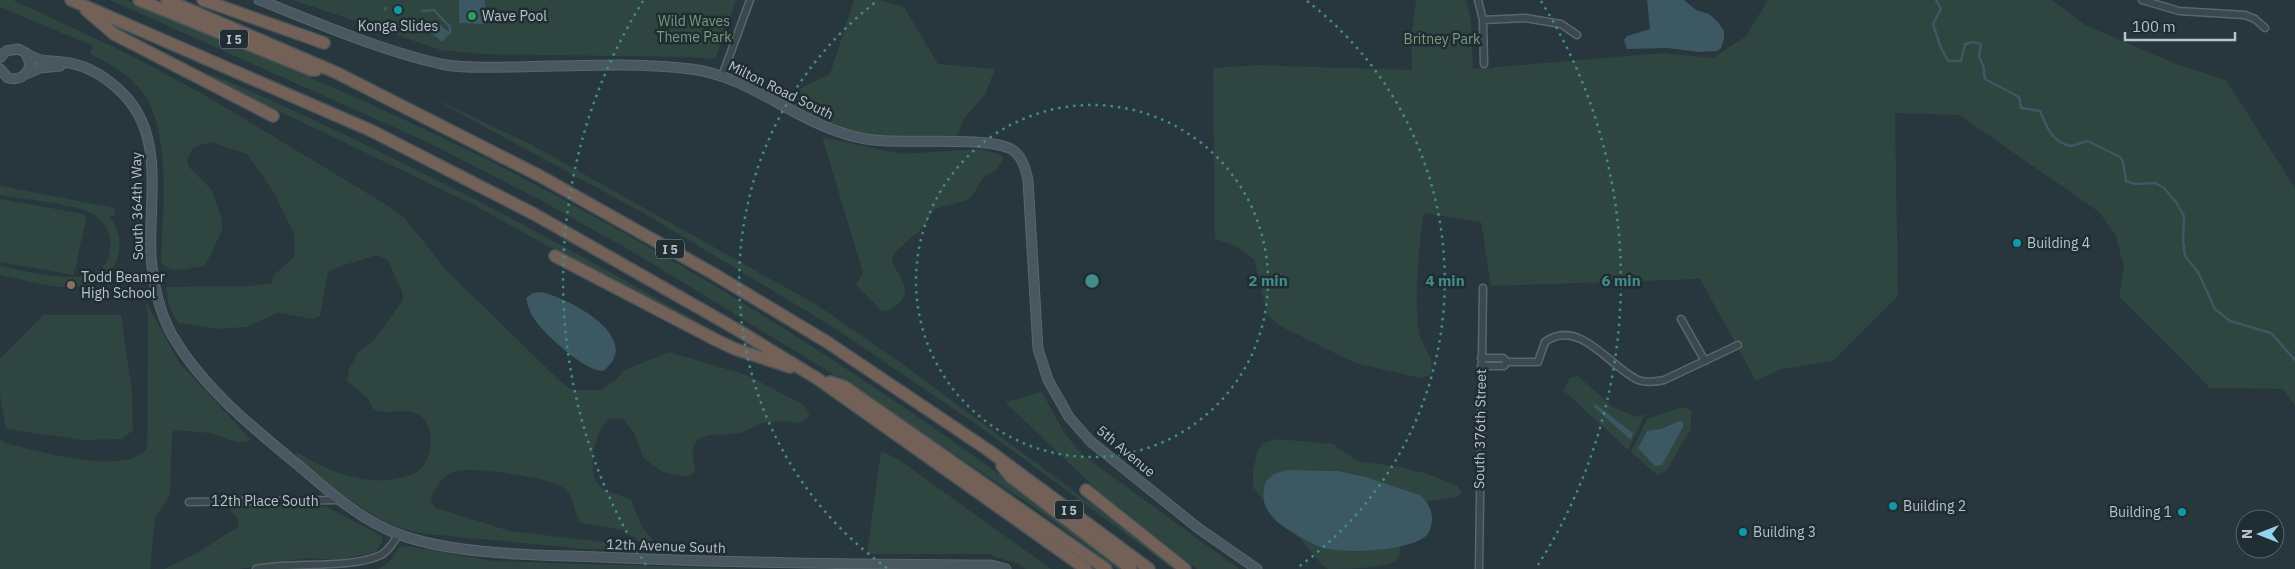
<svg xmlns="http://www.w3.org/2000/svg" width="2295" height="569" font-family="'IBM Plex Sans',sans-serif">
<rect width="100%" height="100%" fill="#27373d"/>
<path fill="#2f453f" d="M0,0H13L120,50L203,94L390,207L404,217L446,270L560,381L572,390H601L617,379L624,370L669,352L747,375L802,404L810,413L808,417L799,423C786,421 772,421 760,424C754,426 749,430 743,432C717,439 684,424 695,469L692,475L682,476L663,472L652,465L643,457L635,435L623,419C618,419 612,417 608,420C595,428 588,471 597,483C604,493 621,494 631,500L642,527L654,541V545L644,544L623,530L581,523C572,512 576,496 562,487C548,477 474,467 456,471C443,474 433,489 431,502L436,508L510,531L603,542L613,547L611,549H586L427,534C415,532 404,530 393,525C372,517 301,471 295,451C325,470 365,488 403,477C407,476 413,474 417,472C433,461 437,425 419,415C406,407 388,415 374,410L368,399L347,381L349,369L358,352L374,340L403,300L402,292L388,260L377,255L338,267L328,272L320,316L313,319L278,313L246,327L218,329L178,323L169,307L166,287L251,286L272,283L273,276L295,256L294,234L273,191L247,154L211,142L194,147L187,159L188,166L212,190L222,220V231L205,266C190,268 172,275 161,263C162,214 173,128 140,89C127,74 108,62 90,54L93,46L0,7Z
M110,0H126C248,50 368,100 486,159C665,250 836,356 999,474C1041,505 1082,537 1123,569H1117L1032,506L854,387L638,255L542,201L427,142Z
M293,0H736L715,59L686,57L478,54L441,50Z
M854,0H880L904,7L938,64L995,69L985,95L964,118L957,137C911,138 858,141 815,120C803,114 791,106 778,99L830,74Z
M1416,0H1466L1471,19L1473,69L1663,53L1713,58L1746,36L1768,0H2052L2085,25L2176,64L2226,80L2295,188V406L2283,389L2210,388L2119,296L2124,268L2116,236L2099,212L1959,115L1895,113L1898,296L1833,361L1778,370L1756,381L1700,279L1491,286L1481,222L1424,213C1419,239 1413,312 1420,336C1425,354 1434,353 1431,375L1420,378L1355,363L1280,326L1267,314L1254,259L1233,245L1215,239L1213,68L1258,65L1412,70L1411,38Z
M207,74L216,76C389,151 552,237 715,332L728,343L677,319L476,206L221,83Z
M428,96L530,144L817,305L904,365L1179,569H1173L983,429L833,327L647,215Z
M822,137L901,154L980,149L1001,155L1003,159L997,169L983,178L972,196L965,201L935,209L924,227L895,252L892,260C900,282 919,293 888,311H882L856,285L863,273Z
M0,186L115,208L114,216H109C118,228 123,244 117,259C99,306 36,282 0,275V266C30,271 116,299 110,240C109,228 101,218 91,213C72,204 23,199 0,195Z
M0,199L84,214L86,219L74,275L0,262Z
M146,302L179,362L251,440C239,446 228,439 216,435C204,431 189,432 176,430L172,433L170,495L155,518L150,569H0V438L5,443C38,450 122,477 147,449L148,316Z
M43,315H121L132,392L133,430L122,439L83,440L6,429L0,395V359Z
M1578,376L1613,407L1636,417L1645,414L1628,450L1563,390L1570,378Z
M1042,392L1065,434L1083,455L1239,569H1197L1094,487L1005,402Z
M1682,407L1691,410V429L1667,470L1657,475L1631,452L1647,419Z
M1277,439L1333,444L1357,461L1401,467L1428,474L1458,486L1461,493L1457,497L1426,501L1420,495L1366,477L1338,471L1287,470L1263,489V500L1253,487V470L1258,450L1264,443Z
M881,451L898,459L1051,569H1025L1019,564L998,558L990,554H867Z
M234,506H325L382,536L383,541L375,552L338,560L308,558L239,569H164L195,554L238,527V520L229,508Z
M1299,537C1331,554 1366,552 1401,545C1400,549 1400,554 1399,557C1393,569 1342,569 1328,569L1321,564Z
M407,546L494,561L751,569H378L389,562L399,547Z"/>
<path fill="#3c5863" d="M459,0H485V24L459,23Z
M1647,0H1684L1696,10L1709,14L1718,22L1724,31V39L1721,48L1717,51L1699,52L1667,48L1627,49L1624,40L1627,36L1650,29Z
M437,22L450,33L442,42L429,31Z
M541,292C569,298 646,338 603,371C586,372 544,334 535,320C530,313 528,306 526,298L533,293Z
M1595,404L1633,433L1631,440L1594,407Z
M1679,421L1683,422V427L1662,465L1655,466L1638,448L1647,431L1661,429Z
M1287,470L1338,471L1366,477L1420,495C1427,501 1432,509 1432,519C1432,524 1430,532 1426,536C1409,551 1345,554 1324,548C1308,543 1294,534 1280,524C1266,513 1259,499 1266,481L1274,474Z"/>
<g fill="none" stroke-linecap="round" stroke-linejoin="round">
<path stroke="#3c5863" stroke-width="2.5" d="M1936,0L1941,9L1933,24L1941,48L1948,61H1961L1965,44L1973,42L1981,44L1979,57L1983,65L1985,79L2019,97L2021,108L2040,111C2047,127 2051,142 2071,146L2088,141L2120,157L2123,162L2126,181L2135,184L2155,183L2164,188L2176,202L2184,216L2183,241L2185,256L2198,272L2215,309L2230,321L2271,333L2295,360
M385,9L386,8
M422,11L434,10L450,27V33"/>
<defs>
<path id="street" d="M1478,0L1483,20L1484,64
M2142,0L2179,11L2245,15L2255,19L2265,28
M1483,20L1525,18L1561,24L1577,35
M722,76L750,0
M1681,319L1705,361
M1481,358H1503L1507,362
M1481,366H1504L1507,362H1538L1545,342C1579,317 1610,367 1638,380C1647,383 1655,382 1664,380L1738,345
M189,502L340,500
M256,569C292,562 352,569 381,555C389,551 394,541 399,534
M1479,569L1483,288"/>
<path id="secondary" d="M259,0C318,23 379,50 441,64C466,69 493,67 518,67C575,66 634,62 691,69C756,77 805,132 873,140C905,144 987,136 1011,149C1022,155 1026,169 1028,181L1038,349L1048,380L1069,417L1090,441L1198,528L1257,569
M26,53C37,62 49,60 62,62C83,64 103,75 118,89C167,132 148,198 151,256C153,284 159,311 172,335C204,390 256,430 304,470C333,495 361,520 398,534C453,555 539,555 598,557C729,563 860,564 991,565L1006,569
M0,58L6,51L18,49L26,53L30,64C28,75 19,81 8,78L0,69
M26,74L40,68L60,66"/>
<path id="highway" d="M71,0L372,131L534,214L736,329L818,379L1086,569
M139,0L311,70H316
M167,0L337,73L540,176L714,274L827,342L988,450L1149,569
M203,0L324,43
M86,10L114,34L273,116
M555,256L716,340L735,349L790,367
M830,382L845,387L1106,569
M1002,466L1011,477L1131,569
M1086,490L1185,569"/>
</defs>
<use href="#street" stroke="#59666b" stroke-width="9"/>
<use href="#secondary" stroke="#59666b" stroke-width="11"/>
<use href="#highway" stroke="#465358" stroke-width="14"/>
<use href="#street" stroke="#3b484e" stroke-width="6"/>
<use href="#secondary" stroke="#495860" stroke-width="9"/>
<use href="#highway" stroke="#736158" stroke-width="11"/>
</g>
<g fill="none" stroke="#418d89" stroke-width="2.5" stroke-dasharray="2.5 5">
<circle cx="1092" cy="281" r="176"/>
<path d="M887 568A353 353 0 0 1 877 1M1307 1A353 353 0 0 1 1297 568"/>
<path d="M646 565A529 529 0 0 1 643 1M1541 1A529 529 0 0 1 1538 565"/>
</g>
<g fill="#0f9aa8" stroke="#202d33" stroke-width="2">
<circle cx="398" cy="10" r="5"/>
<circle cx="2017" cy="243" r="5"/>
<circle cx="1893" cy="506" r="5"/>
<circle cx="2182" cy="512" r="5"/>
<circle cx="1743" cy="532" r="5"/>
</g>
<circle fill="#2e9e5b" stroke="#202d33" stroke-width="2" cx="472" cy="16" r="5"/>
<circle fill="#8d6e63" stroke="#202d33" stroke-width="2" cx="71" cy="285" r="5"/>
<g text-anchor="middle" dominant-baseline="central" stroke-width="5" stroke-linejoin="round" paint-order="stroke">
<g fill="#202d33" stroke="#8a969b" stroke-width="1">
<rect x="220" y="29.5" width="28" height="19" rx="4"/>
<rect x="656" y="239.5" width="28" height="19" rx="4"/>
<rect x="1055" y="500.5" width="28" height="19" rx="4"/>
</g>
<g font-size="12" font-weight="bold" fill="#b7c3c8">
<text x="234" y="39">I 5</text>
<text x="670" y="249">I 5</text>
<text x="1069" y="510">I 5</text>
</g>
<g font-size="14" fill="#b7c3c8" stroke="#202d33" text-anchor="start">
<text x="482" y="16">Wave Pool</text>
<text x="398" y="26" text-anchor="middle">Konga Slides</text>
<text x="2027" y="243">Building 4</text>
<text x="81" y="277">Todd Beamer<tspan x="81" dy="16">High School</tspan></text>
<text x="1903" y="506">Building 2</text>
<text x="2172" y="512" text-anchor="end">Building 1</text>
<text x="1753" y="532">Building 3</text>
</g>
<g font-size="14" fill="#799c77" stroke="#202d33">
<text x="694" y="21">Wild Waves<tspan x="694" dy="16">Theme Park</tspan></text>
<text x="1442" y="39">Britney Park</text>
</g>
<g font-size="14" fill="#b7c3c8" stroke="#202d33">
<text transform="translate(781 90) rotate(26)">Milton Road South</text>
<text transform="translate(137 206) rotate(-91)">South 364th Way</text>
<text transform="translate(1480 429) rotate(-89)">South 376th Street</text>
<text transform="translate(1126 451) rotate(40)">5th Avenue</text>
<text x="265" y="501">12th Place South</text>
<text transform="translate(666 546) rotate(2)">12th Avenue South</text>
</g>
</g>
<circle cx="1092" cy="281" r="8" fill="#418d89" stroke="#202d33" stroke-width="2.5"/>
<g font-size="15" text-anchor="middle" font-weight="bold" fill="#418d89" stroke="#202d33" stroke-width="5" stroke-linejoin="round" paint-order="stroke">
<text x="1268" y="286">2 min</text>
<text x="1445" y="286">4 min</text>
<text x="1621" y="286">6 min</text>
</g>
<g transform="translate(2260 534) rotate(270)"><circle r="24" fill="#202d33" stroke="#5c696f"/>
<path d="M0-4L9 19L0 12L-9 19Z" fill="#94d3f0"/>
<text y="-8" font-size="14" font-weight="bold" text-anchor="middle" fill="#b7c3c8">N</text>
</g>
<path d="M2125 32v8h110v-8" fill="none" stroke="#b7c3c8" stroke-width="2.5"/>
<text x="2132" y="32" font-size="15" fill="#b7c3c8" stroke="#202d33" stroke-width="4" paint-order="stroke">100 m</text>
</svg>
